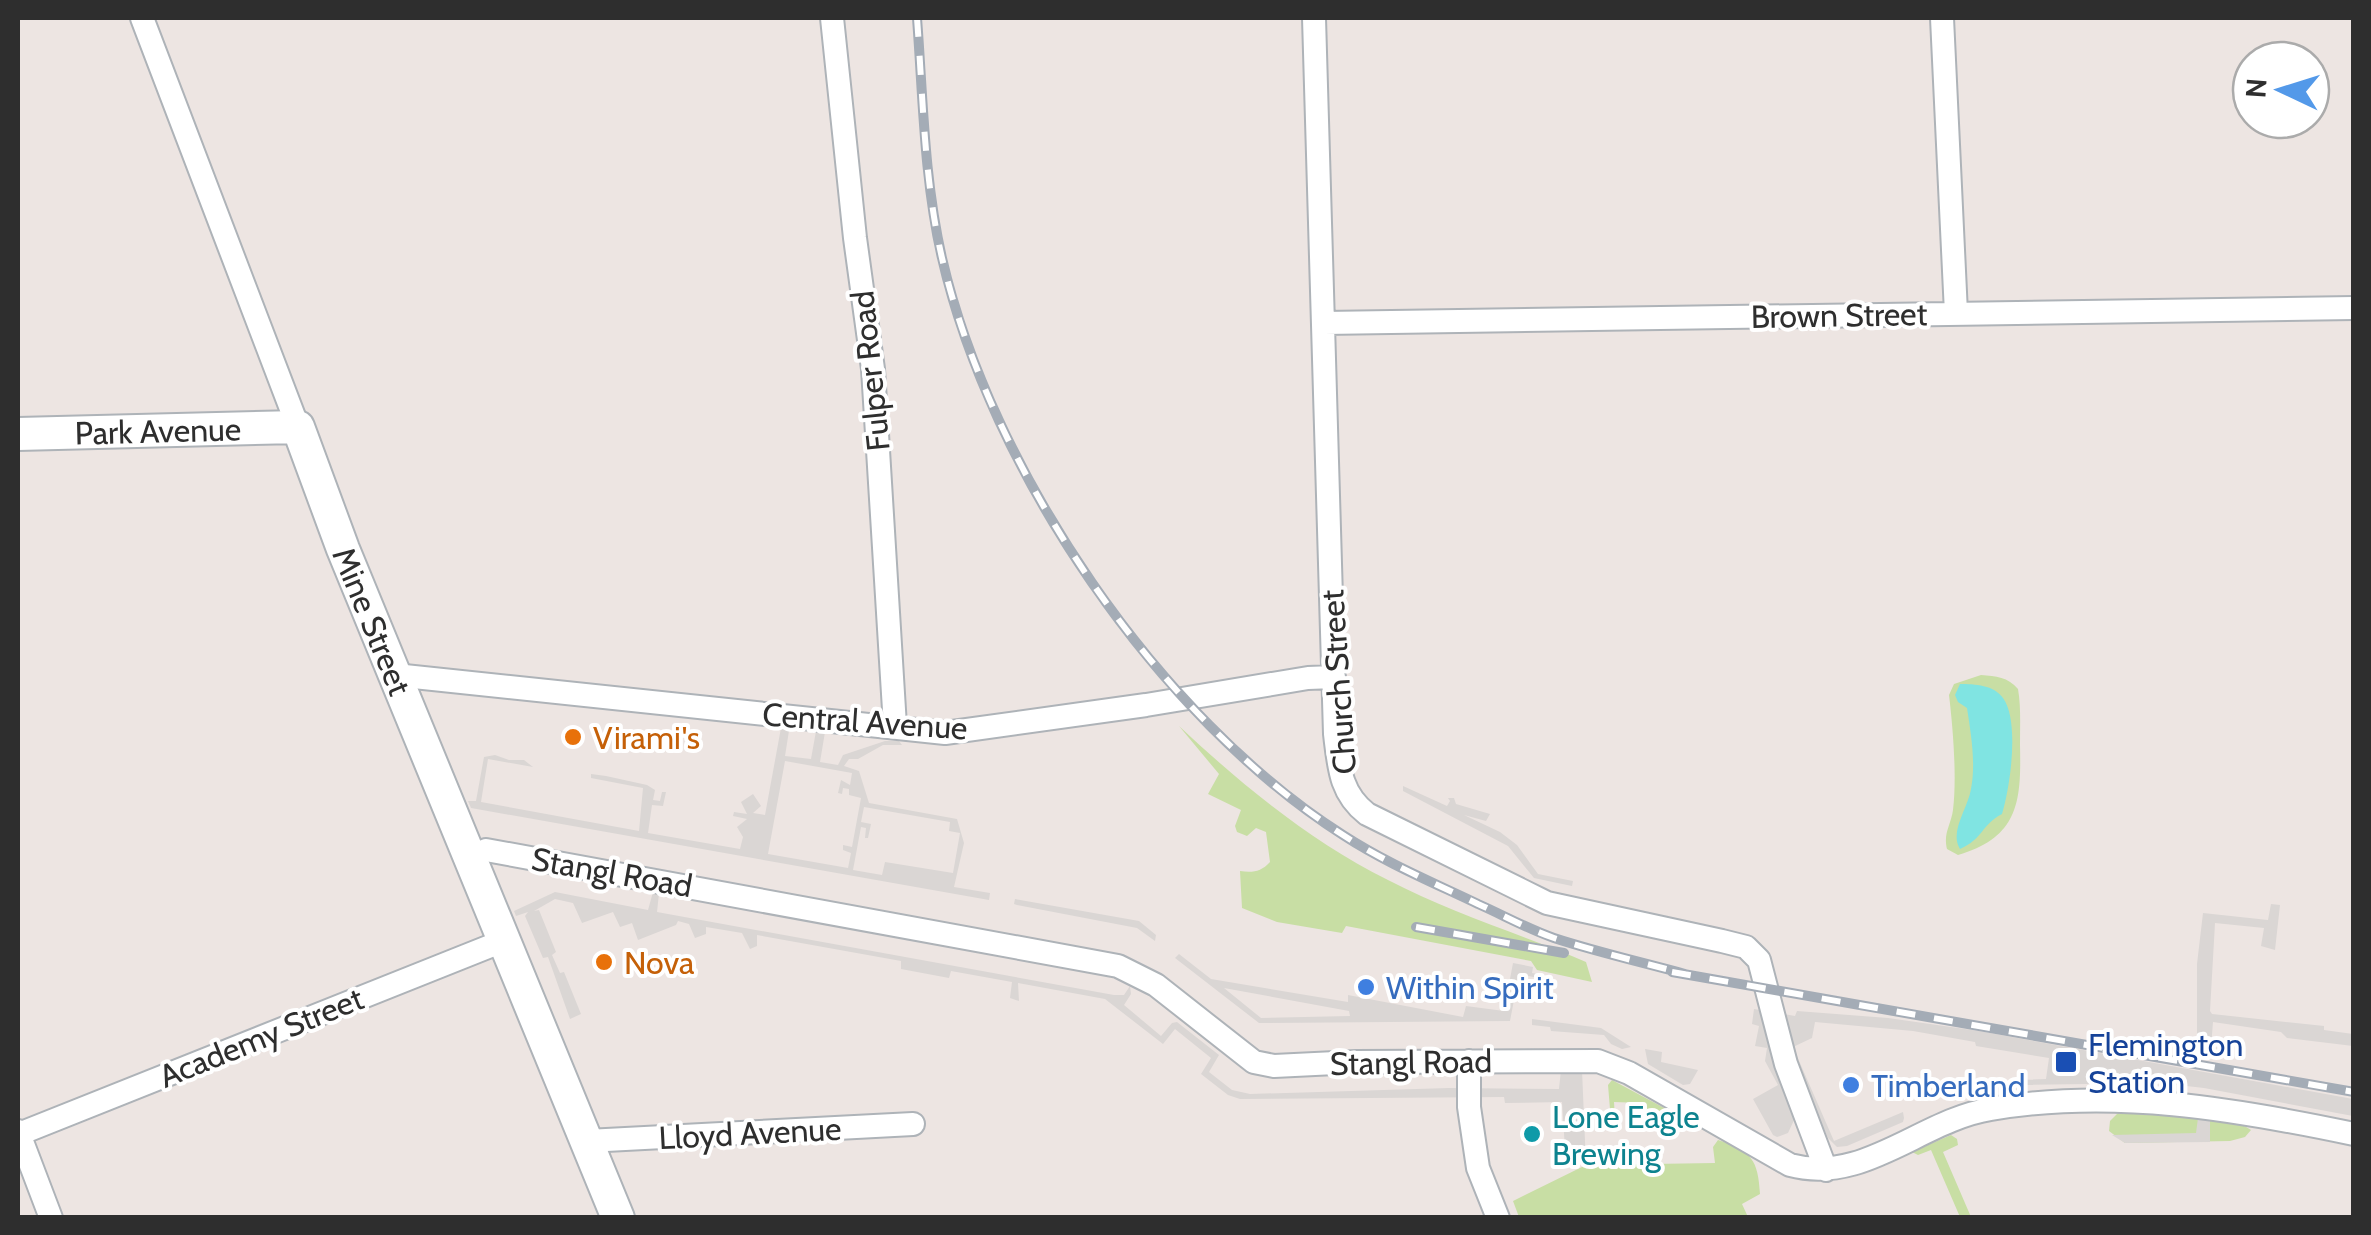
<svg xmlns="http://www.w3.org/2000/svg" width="2371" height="1235" font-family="Cabin,sans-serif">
<rect width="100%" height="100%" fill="#ede5e2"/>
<path fill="#c8dea4" d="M1981,675C1996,676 2008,677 2018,689C2021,706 2020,725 2020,744C2021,798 2021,837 1958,855L1947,849C1943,833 1951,825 1953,810C1957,777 1953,728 1949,695L1954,684Z
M1179,726C1242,785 1310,841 1388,880C1451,913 1521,934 1586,962L1592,982L1537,970L1531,961L1346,926L1342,933L1277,922L1242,908L1240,871C1252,873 1261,872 1270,862L1266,832L1256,828L1247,836L1237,832L1235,826L1241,810L1208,794L1219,774Z
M1612,1080L1668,1110L1670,1116L1643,1119L1642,1103L1614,1102L1615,1119L1611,1121L1608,1085Z
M2118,1113C2148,1113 2229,1113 2251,1130L2245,1137L2230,1141L2125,1143L2109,1131L2110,1121Z
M1951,1135L1957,1139L1958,1145L1943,1152L1971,1217H1960L1931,1150L1918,1155L1912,1152Z
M1718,1140C1752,1151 1758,1160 1760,1194L1742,1204L1748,1217H1519L1513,1201L1586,1165L1715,1163L1713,1147Z"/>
<path fill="#dad6d4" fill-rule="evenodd" d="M783,717L791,718L785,756L811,759L818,720H827L820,762L838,765L843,755L885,741H899L902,745H883L858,759H849L844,766L859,771L869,803L957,819L964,843L954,887L990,893L989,900L471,808L468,801H476L484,757L495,755L509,760H524L533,767L488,759L481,802L639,831L643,788L591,778V774L606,776L647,785L655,790L653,800L660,801L662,792H666L663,806L652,805L648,833L740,849L743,837L737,827L747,819L733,816L734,812L747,814L741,802L753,794L761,806L753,813L765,815ZM785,761L852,773L850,785L841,780L838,793L842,794L843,788L849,789V795L861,798L852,847L843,845V850L851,853L848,868L768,854ZM864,807L950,822L949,831L960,833L953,873L885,862L882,875L853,870L861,827L866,828L865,838H868L871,824L861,822Z
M1403,786L1447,806L1450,801L1448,798H1454L1456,804L1490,814L1486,821L1464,815L1500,832L1517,845L1538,874L1573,881L1572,886L1534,878L1508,846L1403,791Z
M555,892L648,910L653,892L659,893L657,912L1114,995H1124L1130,986L1131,994L1124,1005L1161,1036L1172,1023L1177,1022L1219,1055L1209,1072L1232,1090L1250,1094L1449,1088L1559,1089L1561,1070H1582L1586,1165H1566L1562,1102L1505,1103L1504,1097L1240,1099L1228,1095L1201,1074L1211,1058L1175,1029L1163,1044L1105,999L1018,983L1019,1001L1010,998L1012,982L951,971L949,978L901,969V961L757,935V946L750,949L742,933L706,927V934L695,938L689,924L678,921L676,925L638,940L632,923L620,927L613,912L582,923L573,903L555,899L534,911L539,910L556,952L552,955L560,973L564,972L581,1014L570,1019L548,957L543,958L525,916L528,912L516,916L514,911Z
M1015,899L1139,921L1156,935L1155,941L1137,928L1017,905L1014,904Z
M2271,904L2280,905L2275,950L2261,946L2264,928L2215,923L2210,1011L2212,1014L2324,1026V1030L2353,1034V1046L2287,1038L2281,1032L2213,1022L2211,1047L2197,1045V964L2203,913L2268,920Z
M1179,954L1211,979L1348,1002V995L1463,1017L1466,1006L1504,1011L1513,963L1533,967L1532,973L1544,975L1543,979L1519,974L1510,1021L1259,1023L1175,958ZM1224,988L1349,1011L1350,1016L1261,1018Z
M1754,1009L1795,1016L1797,1011L1888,1018L1979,1031L2353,1099V1116L2204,1088L2160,1083L2016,1085L2014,1080L2046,1079L2049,1058L1976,1046L1975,1042L1913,1031L1815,1022L1812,1038L1793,1047L1834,1141L1903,1112L1904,1118L1903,1122L1847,1146L1837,1147L1828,1138L1815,1108L1795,1118L1788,1133L1777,1137L1773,1135L1753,1099L1778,1085L1765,1061L1767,1048L1755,1046L1759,1026L1752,1024Z
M1532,1019L1601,1028L1631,1047L1622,1049L1611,1044L1604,1035L1551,1031L1550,1027L1532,1025Z
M1645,1049L1662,1052L1661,1062L1698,1070L1690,1084L1683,1085L1648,1064Z
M2198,1118L2210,1119V1142L2125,1143L2112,1135L2196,1133Z"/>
<path fill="#80e4e2" d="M1960,684C1975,684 1994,685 2003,698C2020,721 2010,788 2002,814C1981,825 1983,839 1960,849C1949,832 1968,808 1971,789C1976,763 1971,734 1967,708L1958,702L1955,695Z"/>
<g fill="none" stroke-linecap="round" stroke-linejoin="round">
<defs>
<path id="street" d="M142,18L298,427
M832,18L855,238L873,369L895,726
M1314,18L1335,734C1339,767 1340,793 1367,814L1547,903L1722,941L1746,947L1759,960L1786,1064L1826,1170
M1942,18L1956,313
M1324,323L2354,308
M395,675L945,733L1146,705L1308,678L1334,677
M470,857L486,850L1118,966L1156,985L1254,1062L1274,1066L1356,1062L1598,1061L1629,1073L1790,1165C1864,1185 1921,1120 1991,1109C2112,1088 2235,1109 2354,1134
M1469,1061V1107L1478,1168L1498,1218
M18,1131L51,1218
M19,1134L503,941
M587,1141L913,1124"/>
<g id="secondary">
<path id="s1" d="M18,434L298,427L343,549L618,1218"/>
</g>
</defs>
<use href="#street" stroke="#aeb3b8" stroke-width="26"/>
<use href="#secondary" stroke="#aeb3b8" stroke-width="36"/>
<use href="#street" stroke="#fff" stroke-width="22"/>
<use href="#secondary" stroke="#fff" stroke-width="32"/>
<defs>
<path id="rail" d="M917,18C923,97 924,180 942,258C991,471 1159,718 1343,835C1386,863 1432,882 1478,904C1503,915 1528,929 1554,938C1597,952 1641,962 1685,974
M1416,927L1564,953
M1672,972L2354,1092"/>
</defs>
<use href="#rail" stroke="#a4acb6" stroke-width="10"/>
<use href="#rail" stroke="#fff" stroke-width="6" stroke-dasharray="19" stroke-linecap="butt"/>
</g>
<g fill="#e8710a" stroke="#fff" stroke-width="4">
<circle cx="573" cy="737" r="10"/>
<circle cx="604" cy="962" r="10"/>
</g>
<g fill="#3f7fe0" stroke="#fff" stroke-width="4">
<circle cx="1366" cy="987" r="10"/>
<circle cx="1851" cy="1085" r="10"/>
</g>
<rect fill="#1a4fb4" stroke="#fff" stroke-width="4" x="2054" y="1050" width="24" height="24" rx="5"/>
<circle fill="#0f9aa8" stroke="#fff" stroke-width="4" cx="1532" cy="1134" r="10"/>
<g text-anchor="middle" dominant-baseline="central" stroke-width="8" stroke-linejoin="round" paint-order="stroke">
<g font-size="32" fill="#2e2e2e" stroke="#fff">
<text transform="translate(1839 315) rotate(-1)">Brown Street</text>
<text transform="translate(870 371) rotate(-96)">Fulper Road</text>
<text stroke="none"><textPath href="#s1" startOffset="140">Park Avenue</textPath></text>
<text stroke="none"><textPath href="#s1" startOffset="488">Mine Street</textPath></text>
<text transform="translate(1338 682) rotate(-94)">Church Street</text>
<text transform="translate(865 721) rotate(4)">Central Avenue</text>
<text transform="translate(612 872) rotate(10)">Stangl Road</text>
<text transform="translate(261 1037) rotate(-22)">Academy Street</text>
<text transform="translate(1411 1062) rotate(-1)">Stangl Road</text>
<text transform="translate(750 1133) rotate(-3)">Lloyd Avenue</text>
</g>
<g font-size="32" fill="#c56008" stroke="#fff" text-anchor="start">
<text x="593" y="737">Virami's</text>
<text x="624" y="962">Nova</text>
</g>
<g font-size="32" fill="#366cbe" stroke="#fff" text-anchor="start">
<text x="1386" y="987">Within Spirit</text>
<text x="1871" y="1085">Timberland</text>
</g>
<g font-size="32" fill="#164399" stroke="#fff" text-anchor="start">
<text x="2088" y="1044">Flemington<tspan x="2088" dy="37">Station</tspan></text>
</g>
<g font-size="32" fill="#0d838f" stroke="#fff" text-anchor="start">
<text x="1552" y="1116">Lone Eagle<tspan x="1552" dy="37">Brewing</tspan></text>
</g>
</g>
<rect width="2371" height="1235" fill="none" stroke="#2e2e2e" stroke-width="40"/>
<g transform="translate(2281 90) rotate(274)"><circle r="48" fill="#ffffff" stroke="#ababab" stroke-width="2.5"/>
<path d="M0-8L18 38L0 25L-18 38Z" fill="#5399e9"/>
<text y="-15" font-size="28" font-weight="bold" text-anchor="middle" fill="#2e2e2e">N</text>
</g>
</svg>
